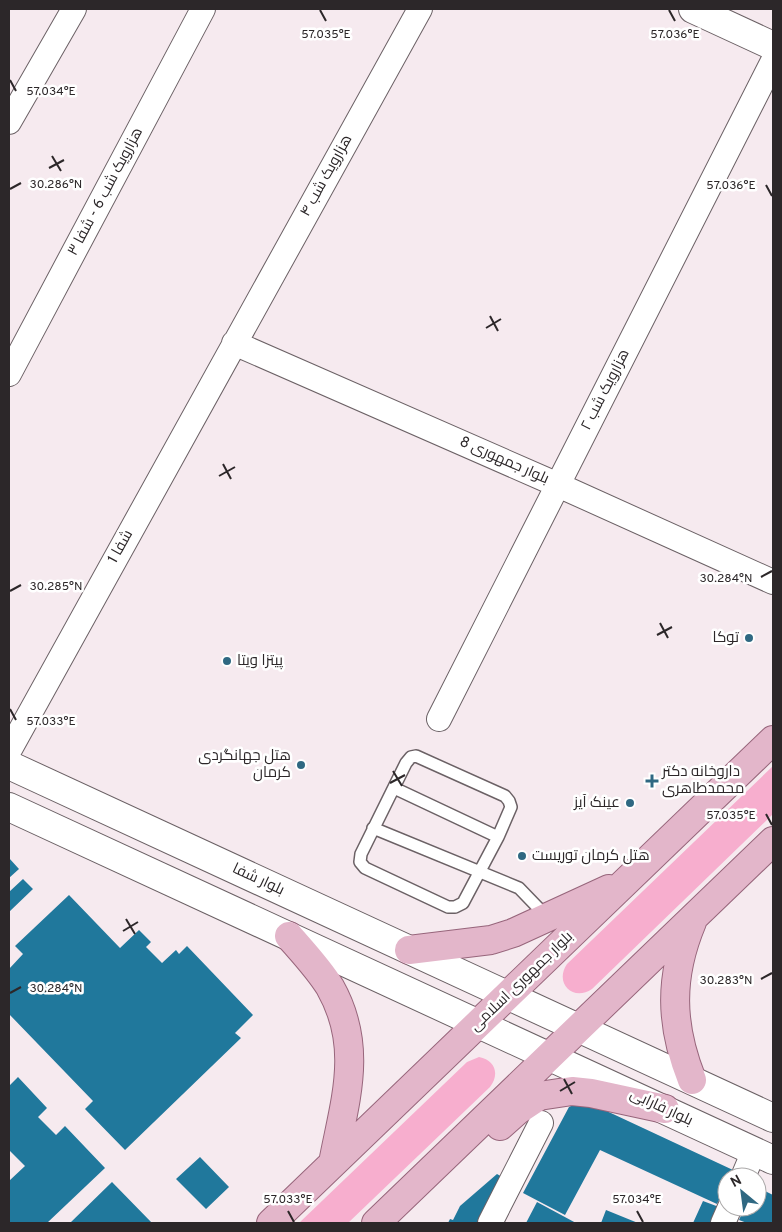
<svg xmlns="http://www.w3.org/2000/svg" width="782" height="1232" font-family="Overpass,Cairo,sans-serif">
<rect width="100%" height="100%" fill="#f6eaef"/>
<path fill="#f7aece" d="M773,766V814L592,989C573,1002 554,983 567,964Z
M479,1057C495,1060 500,1074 490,1087L348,1223H299L467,1062Z"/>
<path fill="#20789c" d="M9,858L19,869L9,878Z
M23,879L33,889L9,912V892Z
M69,895L120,948L139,930L151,942L146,947L162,963L176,950L179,954L187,946L253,1015L235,1033L241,1038L125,1150L85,1109L93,1101L9,1014V969L23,954L15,946Z
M18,1077L47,1108L38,1117L56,1135L65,1126L105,1168L47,1223H9V1181L25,1166L9,1150V1086Z
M583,1100L733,1170L730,1177H727V1184L717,1204L600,1150L565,1215L523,1193L569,1107Z
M200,1157L229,1187L206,1209L176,1179Z
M497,1174L504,1178L480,1223H448L450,1219L453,1220L460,1206Z
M112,1182L152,1223H70Z
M761,1189L773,1195V1223H747L739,1220L745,1207H757V1191Z
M703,1201L719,1207L711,1223H693Z
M537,1202L576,1223H526Z
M606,1210L638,1223H601Z"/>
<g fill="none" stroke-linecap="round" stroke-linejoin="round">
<defs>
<path id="lane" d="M416,756L505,796L509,801L511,807L498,837L463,903L455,907H448L365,868L360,862L361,854L406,763L411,757Z
M394,788L498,837
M373,828L519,888L547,917"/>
<path id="street" d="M9,122L74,9
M234,343L558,485L773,582
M9,374L203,9
M439,719L773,61
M9,751L420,9
M743,1177L754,1151
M490,1223L541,1123
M723,1223L730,1207"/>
<path id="secondary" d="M693,9L773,46
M9,765L773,1118
M9,807L773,1160"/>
<path id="primary" d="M289,936C303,952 319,969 330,987C364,1047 345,1100 333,1163
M409,950L491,940L513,933L609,889
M692,1080C670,1025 669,977 692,922
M500,1126L518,1110L539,1096L572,1091L591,1093L665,1109
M271,1223L773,740
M376,1223L773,841"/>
</defs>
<use href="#lane" stroke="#6b6165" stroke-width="14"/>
<use href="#street" stroke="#6b6165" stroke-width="26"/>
<use href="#secondary" stroke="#6b6165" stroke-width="30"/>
<use href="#primary" stroke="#97657b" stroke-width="30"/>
<use href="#lane" stroke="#fff" stroke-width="11"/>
<use href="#street" stroke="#fff" stroke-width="24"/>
<use href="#secondary" stroke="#fff" stroke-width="28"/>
<use href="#primary" stroke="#e3b6ca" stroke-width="28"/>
</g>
<path fill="none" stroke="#2c2729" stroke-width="2" d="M320,10L326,21M669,10L675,21M10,80L16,91M52,156L61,171M49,168L64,160M766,185L772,196M10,189L21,183M490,316L498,331M486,328L501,319M223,464L231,479M219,476L235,467M761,577L772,571M10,591L21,585M660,623L668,638M657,635L672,627M10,709L16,720M393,771L402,786M390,783L405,775M766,814L772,825M126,919L135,934M123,931L138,922M761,979L772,973M10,993L21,987M564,1079L572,1094M560,1091L575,1082M288,1211L294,1222M637,1211L643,1222"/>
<g fill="#2f6882" stroke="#fff" stroke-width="2">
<circle cx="749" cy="638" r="5"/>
<circle cx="227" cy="661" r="5"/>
<circle cx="301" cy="765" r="5"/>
<path d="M649.5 773.5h5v5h5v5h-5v5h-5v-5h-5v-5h5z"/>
<circle cx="630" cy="803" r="5"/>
<circle cx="522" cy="856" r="5"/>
</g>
<g text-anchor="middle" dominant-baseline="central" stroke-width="5" stroke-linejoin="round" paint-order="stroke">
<g font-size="15" fill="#2c2729" stroke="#fff">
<text transform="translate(327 176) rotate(-61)">هزارویک شب ۴</text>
<text transform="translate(106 192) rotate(-62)">هزارویک شب 6 - شفا ۳</text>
<text transform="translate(606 390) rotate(-63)">هزارویک شب ۲</text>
<text transform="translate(504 461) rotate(24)">بلوار جمهوری 8</text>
<text transform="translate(121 547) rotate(-61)">شفا 1</text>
<text transform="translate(258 880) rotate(25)">بلوار شفا</text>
<text transform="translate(522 982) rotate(-44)">بلوار جمهوری اسلامی</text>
<text transform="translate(661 1108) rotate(25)">بلوار فارابی</text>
</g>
<g font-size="15" fill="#2c2729" stroke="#fff" text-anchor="end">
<text x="739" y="638">توکا</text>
<text x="237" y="661" text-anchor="start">پیتزا ویتا</text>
<text x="291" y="756">هتل جهانگردی<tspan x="291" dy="17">کرمان</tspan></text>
<text x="662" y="772" text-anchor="start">داروخانه دکتر<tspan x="662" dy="17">محمدطاهری</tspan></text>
<text x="620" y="803">عینک آیز</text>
<text x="532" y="856" text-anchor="start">هتل کرمان توریست</text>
</g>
</g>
<g font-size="12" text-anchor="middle" fill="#2c2729" stroke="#fff" stroke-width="5" stroke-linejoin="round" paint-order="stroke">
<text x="326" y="38">57.035°E</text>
<text x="675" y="38">57.036°E</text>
<text x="51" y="95">57.034°E</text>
<text x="56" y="188">30.286°N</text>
<text x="731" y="189">57.036°E</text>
<text x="726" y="582">30.284°N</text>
<text x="56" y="590">30.285°N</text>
<text x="51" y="725">57.033°E</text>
<text x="731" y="819">57.035°E</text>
<text x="726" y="984">30.283°N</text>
<text x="56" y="992">30.284°N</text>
<text x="288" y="1203">57.033°E</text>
<text x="637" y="1203">57.034°E</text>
</g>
<rect width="782" height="1232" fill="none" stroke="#2c2729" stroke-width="20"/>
<g transform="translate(742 1192) rotate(331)"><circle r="24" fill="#ffffff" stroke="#aba9a9"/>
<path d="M0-4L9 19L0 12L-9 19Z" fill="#2f6882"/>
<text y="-8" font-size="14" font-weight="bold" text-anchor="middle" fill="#2c2729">N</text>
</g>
</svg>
